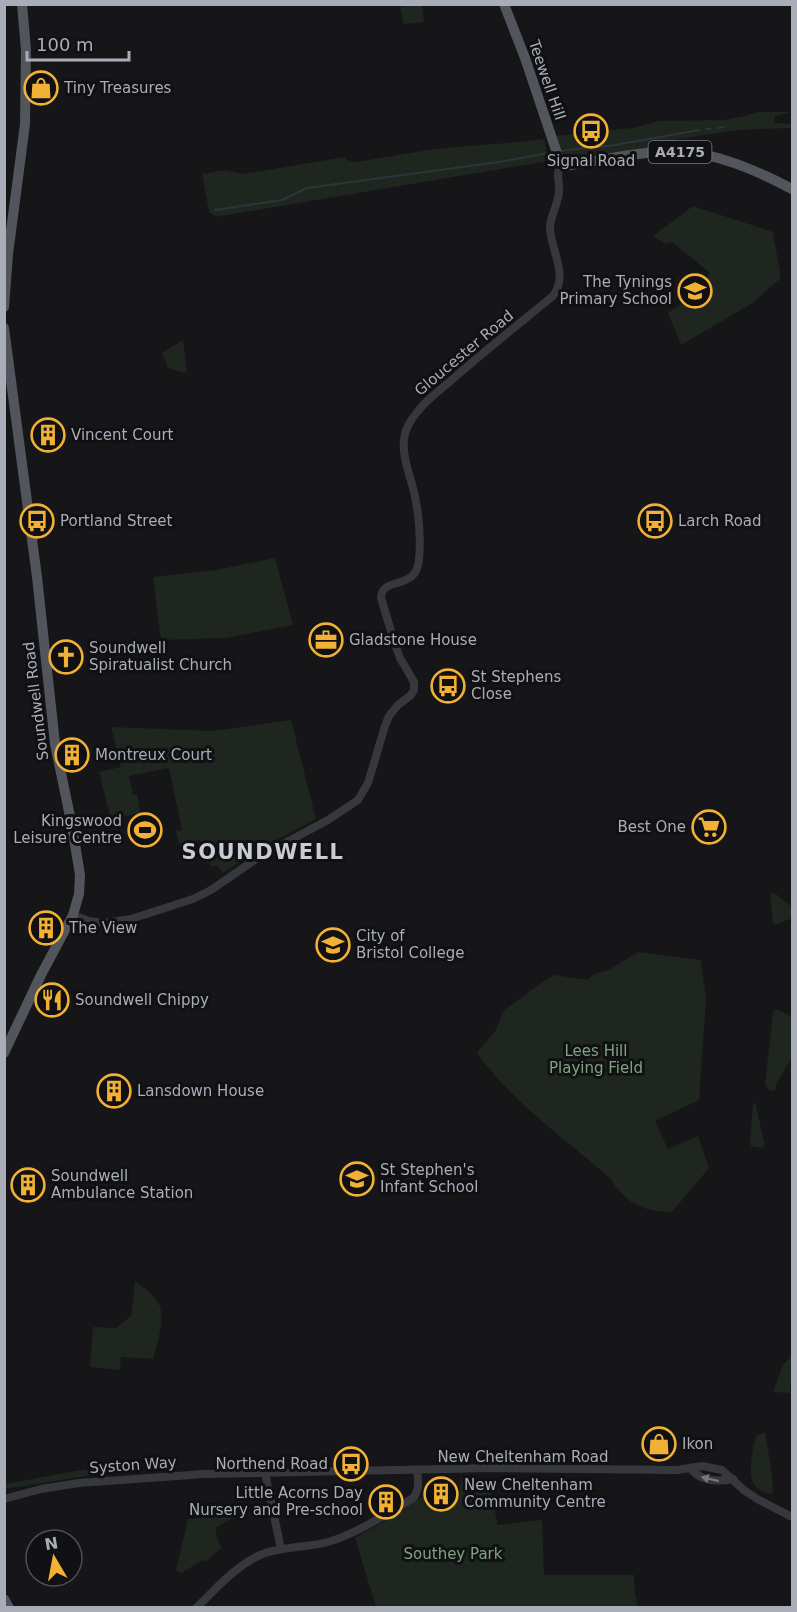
<svg xmlns="http://www.w3.org/2000/svg" width="797" height="1612" font-family="'DejaVu Sans',sans-serif">
<rect width="100%" height="100%" fill="#161618"/>
<path fill="#1e261f" d="M408,5H422L424,22L404,24L400,7Z
M757,112H792L775,116V123L792,124V128L738,130L678,139L656,147L566,161L561,158L555,136L632,128L660,121L723,120L746,116Z
M544,139L549,161L215,217L209,212L202,174L226,170L243,174L344,157L347,160L356,162C383,158 411,152 438,149C474,145 509,144 544,139Z
M693,206L773,232L781,278L751,304L681,345L668,313L698,292L707,281L706,279L710,273L672,242L666,244L653,236Z
M183,340L187,371L185,373L168,368L162,353Z
M275,558L293,625L226,638L161,640L153,577L216,570Z
M291,720L316,819L254,852L223,873L217,866H210L204,843L199,840L179,844L176,831L182,830L169,768L129,776L133,795L137,794L140,813L111,820L99,772L121,767L111,727L213,731Z
M771,893L776,894L792,907V918L776,925L773,924L770,895Z
M638,952L701,960L706,999L699,1100L655,1121L668,1149L698,1136L709,1168L672,1212C643,1212 625,1203 610,1178C564,1138 513,1103 477,1053L496,1030L503,1011L545,980L555,975L588,980L594,974L609,970Z
M776,1009L792,1017V1057L776,1084V1090L771,1091L767,1088L765,1084L773,1012Z
M755,1102L765,1146L762,1148L751,1146L750,1142L753,1104Z
M135,1281C142,1286 150,1292 156,1299C168,1315 157,1342 153,1359L121,1357L120,1370L90,1367L93,1327L116,1328L131,1316Z
M792,1356V1384H790V1393L773,1392L783,1365Z
M765,1432L772,1474L773,1493L769,1494C765,1492 759,1490 756,1487C746,1475 753,1449 756,1436Z
M123,1468L117,1473L92,1475L19,1487L5,1488V1481L6,1484L80,1470Z
M461,1478H487L498,1525L542,1520L544,1575H634L635,1594L638,1607H376L355,1538L399,1513L416,1499L424,1498L425,1505L459,1498Z
M231,1516L233,1518L215,1528L219,1543L222,1547L206,1562L203,1560L181,1573L176,1570L188,1519Z"/>
<g fill="none" stroke-linecap="round" stroke-linejoin="round">
<path stroke="#2c353c" stroke-width="2" d="M718,128L723,127
M707,129H710
M560,151L615,145L699,130
M215,210L282,200L307,188L499,162L554,152"/>
<path stroke="#37383d" stroke-width="8" d="M73,915L89,921L104,923L131,919L193,899L211,890L259,857L328,820L358,800L368,783L385,726L389,716L398,705L411,695L414,690V682L400,658L394,641L381,598C382,575 416,592 419,560C421,538 419,514 414,492C410,475 402,457 404,439C405,429 412,418 418,411C428,398 443,388 455,377C487,349 520,323 553,296C569,275 551,251 550,228C550,217 558,204 559,192C560,182 555,173 561,165
M690,1468C700,1481 717,1482 733,1479
M265,1473L281,1549
M4,1499L41,1489L79,1483L205,1474L493,1468L677,1470L702,1466L722,1470L745,1491L759,1500L792,1517
M196,1608C216,1589 234,1567 260,1555C281,1546 306,1548 328,1542C354,1535 390,1512 413,1498C420,1490 418,1480 417,1471"/>
<path stroke="#53555c" stroke-width="10" d="M504,4L525,58L561,165L565,166C599,161 635,152 670,151C713,151 756,170 792,189
M4,307L8,254L25,124L26,50L22,4
M4,328L37,577L55,744L72,826L80,875L79,894L73,915L41,975L4,1053
M4,1599L9,1608"/>
</g>
<defs><path id="oneway-solid" d="M-6-.8H1V-3.2L6.5 0L1 3.2V.8H-6Z" transform="scale(1.5)"/></defs>
<use fill="#757881" href="#oneway-solid" transform="translate(710 1479) rotate(-166)"/>
<defs>
<symbol id="shop-ring" viewBox="-11 -11 22 22"><circle r="9.5" fill="#111113" stroke="#f2b134" stroke-width="1.5"/><path d="M-5-2.5h2.3a2.7 3.5 0 0 1 5.4 0H5L5.5 6h-11ZM-1.5-2.5h3a1.5 2.3 0 0 0-3 0Z" fill="#f2b134"/></symbol>
<symbol id="bus-ring" viewBox="-11 -11 22 22"><circle r="9.5" fill="#111113" stroke="#f2b134" stroke-width="1.5"/><path d="M-5-6H5V4H4V6H2V4H-2V6H-4V4H-5ZM-3.5-4V0h7V-4ZM-3.5 1.2v1.5H-2V1.2ZM2 1.2v1.5H3.5V1.2Z" fill="#f2b134"/></symbol>
<symbol id="school-ring" viewBox="-11 -11 22 22"><circle r="9.5" fill="#111113" stroke="#f2b134" stroke-width="1.5"/><path d="M0-5L7-2L0 1L-7-2ZM-4 1L0 2.5L4 1V4Q0 6-4 4Z" fill="#f2b134"/></symbol>
<symbol id="building-ring" viewBox="-11 -11 22 22"><circle r="9.5" fill="#111113" stroke="#f2b134" stroke-width="1.5"/><path d="M-4-6H4V6H1V3H-1V6H-4ZM-2.5-4.3h1.7v1.8h-1.7ZM.8-4.3h1.7v1.8H.8ZM-2.5-1h1.7V.8h-1.7ZM.8-1h1.7V.8H.8Z" fill="#f2b134"/></symbol>
<symbol id="office-ring" viewBox="-11 -11 22 22"><circle r="9.5" fill="#111113" stroke="#f2b134" stroke-width="1.5"/><path d="M-6-3h4V-5.5h4V-3h4V5H-6ZM-1-4.5V-3h2v-1.5ZM-6 0V1H6V0Z" fill="#f2b134"/></symbol>
<symbol id="church-ring" viewBox="-11 -11 22 22"><circle r="9.5" fill="#111113" stroke="#f2b134" stroke-width="1.5"/><path d="M-1.2-6h2.4v3.5h3.3v2.4h-3.3V6h-2.4V-.1h-3.3v-2.4h3.3Z" fill="#f2b134"/></symbol>
<symbol id="supermarket-ring" viewBox="-11 -11 22 22"><circle r="9.5" fill="#111113" stroke="#f2b134" stroke-width="1.5"/><path d="M-6-5.5h2.5l.6 2H6L4.5 2H-2.5L-4.4-4H-6ZM-1.5 3.2a1.3 1.3 0 1 0 .1 0ZM3 3.2a1.3 1.3 0 1 0 .1 0Z" fill="#f2b134"/></symbol>
<symbol id="stadium-ring" viewBox="-11 -11 22 22"><circle r="9.5" fill="#111113" stroke="#f2b134" stroke-width="1.5"/><path d="M0-5a6.5 5 0 1 0 0 10a6.5 5 0 1 0 0-10ZM-3.5-1.8h7v3.6h-7Z" fill="#f2b134"/></symbol>
<symbol id="university-ring" viewBox="-11 -11 22 22"><circle r="9.5" fill="#111113" stroke="#f2b134" stroke-width="1.5"/><path d="M0-5L7-2L0 1L-7-2ZM-4 1L0 2.5L4 1V4Q0 6-4 4Z" fill="#f2b134"/></symbol>
<symbol id="restaurant-ring" viewBox="-11 -11 22 22"><circle r="9.5" fill="#111113" stroke="#f2b134" stroke-width="1.5"/><path d="M-5-6h1v4h1v-4h1v4h1v-4h1v5L-1.5 .5V6h-2V.5L-5-1ZM5-6V6H3V1.5H1.5Q1.5-4 5-6Z" fill="#f2b134"/></symbol>
</defs>
<g fill-rule="evenodd">
<use href="#shop-ring" x="22" y="69" width="38" height="38"/>
<use href="#bus-ring" x="572" y="112" width="38" height="38"/>
<use href="#school-ring" x="676" y="272" width="38" height="38"/>
<use href="#building-ring" x="29" y="416" width="38" height="38"/>
<use href="#bus-ring" x="18" y="502" width="38" height="38"/>
<use href="#bus-ring" x="636" y="502" width="38" height="38"/>
<use href="#office-ring" x="307" y="621" width="38" height="38"/>
<use href="#church-ring" x="47" y="638" width="38" height="38"/>
<use href="#bus-ring" x="429" y="667" width="38" height="38"/>
<use href="#building-ring" x="53" y="736" width="38" height="38"/>
<use href="#supermarket-ring" x="690" y="808" width="38" height="38"/>
<use href="#stadium-ring" x="126" y="811" width="38" height="38"/>
<use href="#building-ring" x="27" y="909" width="38" height="38"/>
<use href="#university-ring" x="314" y="926" width="38" height="38"/>
<use href="#restaurant-ring" x="33" y="981" width="38" height="38"/>
<use href="#building-ring" x="95" y="1072" width="38" height="38"/>
<use href="#school-ring" x="338" y="1160" width="38" height="38"/>
<use href="#building-ring" x="9" y="1166" width="38" height="38"/>
<use href="#shop-ring" x="640" y="1425" width="38" height="38"/>
<use href="#bus-ring" x="332" y="1445" width="38" height="38"/>
<use href="#building-ring" x="422" y="1475" width="38" height="38"/>
<use href="#building-ring" x="367" y="1483" width="38" height="38"/>
</g>
<g text-anchor="middle" dominant-baseline="central" stroke-width="6" stroke-linejoin="round" paint-order="stroke">
<rect fill="#111113" stroke="#7b7e86" stroke-width="1.5" x="648.5" y="141" width="63" height="22" rx="4.5"/>
<g font-size="14" font-weight="bold" fill="#a8adb8">
<text x="680" y="152">A4175</text>
</g>
<g font-size="15" fill="#a8adb8" stroke="#111113">
<text transform="translate(547 80) rotate(71)">Teewell Hill</text>
<text transform="translate(464 353) rotate(-40)">Gloucester Road</text>
<text transform="translate(36 701) rotate(-97)">Soundwell Road</text>
<text x="523" y="1457">New Cheltenham Road</text>
<text transform="translate(133 1465) rotate(-4)">Syston Way</text>
</g>
<g font-size="15" fill="#a8adb8" stroke="#111113" text-anchor="start">
<text x="64" y="88">Tiny Treasures</text>
<text x="591" y="161" text-anchor="middle">Signal Road</text>
<text x="672" y="282" text-anchor="end">The Tynings<tspan x="672" dy="17">Primary School</tspan></text>
<text x="71" y="435">Vincent Court</text>
<text x="60" y="521">Portland Street</text>
<text x="678" y="521">Larch Road</text>
<text x="349" y="640">Gladstone House</text>
<text x="89" y="648">Soundwell<tspan x="89" dy="17">Spiratualist Church</tspan></text>
<text x="471" y="677">St Stephens<tspan x="471" dy="17">Close</tspan></text>
<text x="95" y="755">Montreux Court</text>
<text x="122" y="821" text-anchor="end">Kingswood<tspan x="122" dy="17">Leisure Centre</tspan></text>
<text x="686" y="827" text-anchor="end">Best One</text>
<text x="69" y="928">The View</text>
<text x="356" y="936">City of<tspan x="356" dy="17">Bristol College</tspan></text>
<text x="75" y="1000">Soundwell Chippy</text>
<text x="137" y="1091">Lansdown House</text>
<text x="380" y="1170">St Stephen's<tspan x="380" dy="17">Infant School</tspan></text>
<text x="51" y="1176">Soundwell<tspan x="51" dy="17">Ambulance Station</tspan></text>
<text x="682" y="1444">Ikon</text>
<text x="328" y="1464" text-anchor="end">Northend Road</text>
<text x="464" y="1485">New Cheltenham<tspan x="464" dy="17">Community Centre</tspan></text>
<text x="363" y="1493" text-anchor="end">Little Acorns Day<tspan x="363" dy="17">Nursery and Pre-school</tspan></text>
</g>
<g font-size="15" fill="#7fa381" stroke="#111113">
<text x="596" y="1051">Lees Hill<tspan x="596" dy="17">Playing Field</tspan></text>
<text x="453" y="1554">Southey Park</text>
</g>
<g font-size="21" font-weight="bold" letter-spacing="1.5" fill="#c9ccd4" stroke="#111113">
<text x="263" y="852">SOUNDWELL</text>
</g>
</g>
<rect width="797" height="1612" fill="none" stroke="#a8adb8" stroke-width="12"/>
<g transform="translate(54 1558) rotate(350)"><circle r="28" fill="#111113" stroke="#4d4f55" stroke-width="1.5"/>
<path d="M0-4.5L10 22L0 15L-10 22Z" fill="#f2b134"/>
<text y="-9" font-size="16" font-weight="bold" text-anchor="middle" fill="#a8adb8">N</text>
</g>
<path d="M27 51v9h102v-9" fill="none" stroke="#a8adb8" stroke-width="3"/>
<text x="36" y="51" font-size="18" fill="#a8adb8" stroke="#111113" stroke-width="4.5" paint-order="stroke">100 m</text>
</svg>
